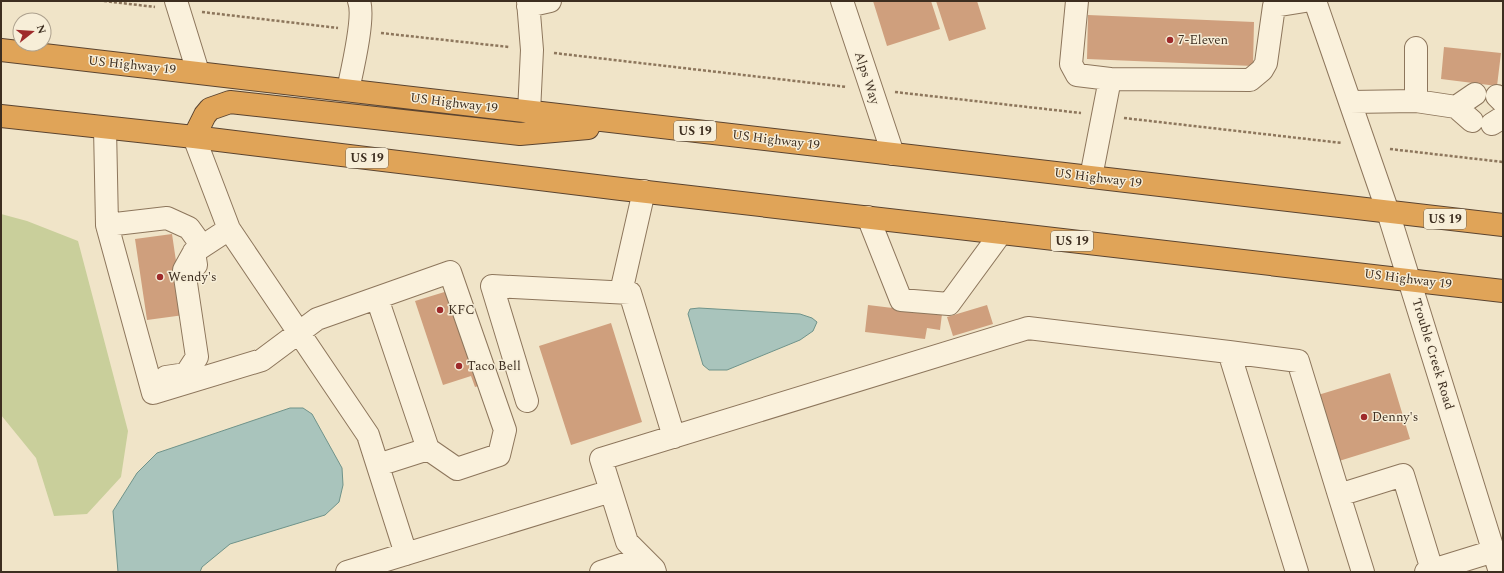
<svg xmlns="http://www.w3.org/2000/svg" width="1504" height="573" font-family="Spectral,serif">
<rect width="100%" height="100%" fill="#f0e4c8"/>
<path fill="#c9cf9b" d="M1,214L27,221L78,241L128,431L121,477L87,514L54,516L36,458L1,415Z"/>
<path fill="#a9c4bc" stroke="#6f938a" d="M699,308L800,314L812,318L817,322L813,331L800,340L727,370H709L703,365L688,314L690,309Z
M290,408H303L312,414L342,468L343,485L339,502L325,515L230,544L202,567L200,572H118L113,511L137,473L157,453Z"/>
<path fill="#cf9f7d" d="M873,1H931L940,29L887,46Z
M936,1H977L986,29L949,41Z
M1088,15L1254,22L1253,66L1087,59Z
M1444,47L1501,53L1497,86L1441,79Z
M172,234L184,315L147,320L135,239Z
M451,290L482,385L475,387L471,376L443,385L415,301Z
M868,305L942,314L940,330L927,328L925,339L865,332Z
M987,305L993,324L953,336L947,317Z
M611,323L642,422L571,445L539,346Z
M1390,373L1410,439L1339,461L1318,395Z"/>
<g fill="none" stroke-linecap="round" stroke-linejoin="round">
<defs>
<path id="minor" d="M176,1L198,72
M528,1L532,50L529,112
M842,1L893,154
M1077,1L1071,64L1077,75L1110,79
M1315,1L1388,212L1500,572
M528,6L550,1
M348,90C352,71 365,17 359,1
M1497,96L1503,102
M1416,101L1456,107L1472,121
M1350,102L1416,101V48
M1456,107L1475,94
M1492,124L1503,117
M105,128L107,225L153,393L262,360L317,319L450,272L505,430L499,455L457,469L428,449
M194,137L229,229L368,435L406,554
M1091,177L1110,79L1250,80L1262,70L1266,63L1274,6L1305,1
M868,217L901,300L949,304L1001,233
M107,225L167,218L189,228L202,246
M196,265L194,252L229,229
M621,292L644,191
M377,298L428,449L378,465
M1229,352L1298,361L1339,495
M166,377L186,374L197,357L184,270L194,252
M527,401L492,286L630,293L674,437
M347,572L611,491
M601,572L643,558
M655,572L654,569L627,542L601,459L1028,328L1229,352L1297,572
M1363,572L1339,495L1403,475L1432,570
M1426,572L1494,551"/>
<path id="highway" d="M1,50L1503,225
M1,116L194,137L621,189L1503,291
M194,137L205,115L210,109L230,102L520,134L588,128"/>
</defs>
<use href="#minor" stroke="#8d765c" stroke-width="24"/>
<use href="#highway" stroke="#5b4430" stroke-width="24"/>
<path stroke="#8d765c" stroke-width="2.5" stroke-dasharray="3 2" stroke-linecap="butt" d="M104,1L155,7
M202,12L338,28
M381,33L509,47
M554,53L847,87
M895,92L1081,113
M1124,118L1342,143
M1390,149L1503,162"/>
<use href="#minor" stroke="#faf1dc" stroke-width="22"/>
<use href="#highway" stroke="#e0a458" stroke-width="22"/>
</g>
<g fill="#9e2a2b" stroke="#f7eed8" stroke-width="1.5">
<circle cx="1170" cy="40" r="4"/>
<circle cx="160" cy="277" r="4"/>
<circle cx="440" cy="310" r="4"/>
<circle cx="459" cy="366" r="4"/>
<circle cx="1364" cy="417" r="4"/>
</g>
<g text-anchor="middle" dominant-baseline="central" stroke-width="3" stroke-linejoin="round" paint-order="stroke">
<g fill="#f7eed8" stroke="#756857" stroke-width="1">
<rect x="674" y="121" width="42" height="20" rx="3"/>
<rect x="346" y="148" width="42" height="20" rx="3"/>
<rect x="1424" y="209" width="42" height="20" rx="3"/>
<rect x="1051" y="231" width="42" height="20" rx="3"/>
</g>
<g font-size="12" font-weight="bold" fill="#3d2e20">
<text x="695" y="131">US 19</text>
<text x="367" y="158">US 19</text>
<text x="1445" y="219">US 19</text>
<text x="1072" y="241">US 19</text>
</g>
<g font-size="13" fill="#3d2e20" stroke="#f7eed8" text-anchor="start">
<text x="1178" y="40">7-Eleven</text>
<text x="168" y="277">Wendy's</text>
<text x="448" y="310">KFC</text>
<text x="467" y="366">Taco Bell</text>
<text x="1372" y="417">Denny's</text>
</g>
<g font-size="13" fill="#3d2e20" stroke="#f7eed8">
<text transform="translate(132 65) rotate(6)">US Highway 19</text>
<text transform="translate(867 78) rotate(72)">Alps Way</text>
<text transform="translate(454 103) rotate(7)">US Highway 19</text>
<text transform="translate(776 140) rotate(7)">US Highway 19</text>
<text transform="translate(1098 178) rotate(7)">US Highway 19</text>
<text transform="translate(1408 279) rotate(7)">US Highway 19</text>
<text transform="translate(1433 354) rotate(73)">Trouble Creek Road</text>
</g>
</g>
<rect width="1504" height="573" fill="none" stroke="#3d2e20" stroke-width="4"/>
<g transform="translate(32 32) rotate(73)"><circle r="19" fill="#f7eed8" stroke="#ada18e"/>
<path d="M0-3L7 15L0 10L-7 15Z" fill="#9e2a2b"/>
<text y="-6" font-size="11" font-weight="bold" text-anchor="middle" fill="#3d2e20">N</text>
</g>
</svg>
